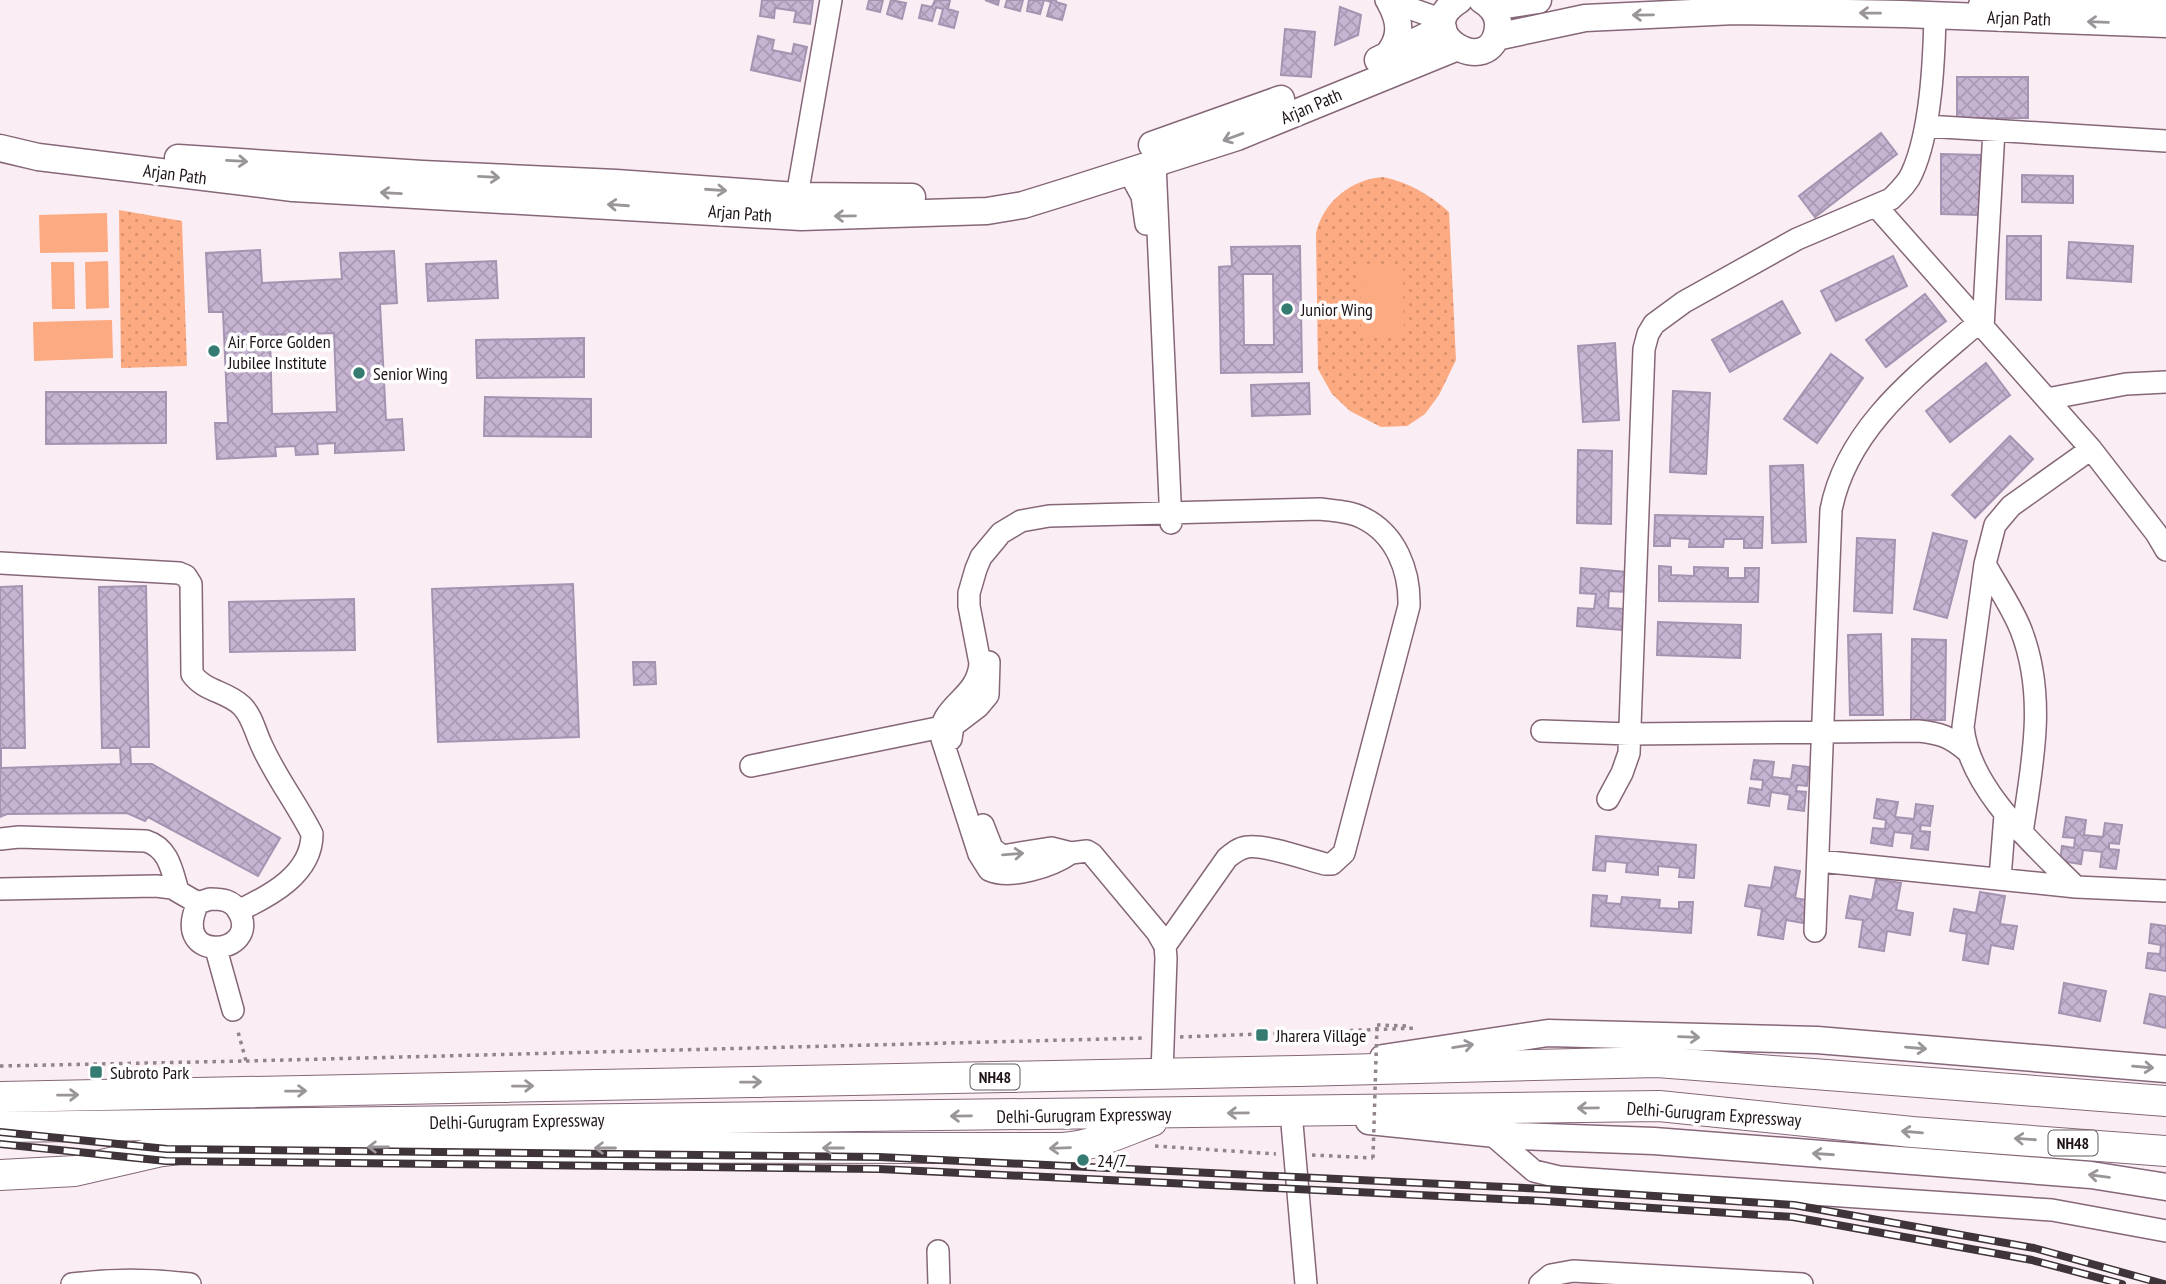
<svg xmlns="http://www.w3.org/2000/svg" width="2166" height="1284" font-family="'PT Sans Narrow',sans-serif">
<defs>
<pattern id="grass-dots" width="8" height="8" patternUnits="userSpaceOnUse" patternTransform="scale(1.75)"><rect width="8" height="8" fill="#fcaa81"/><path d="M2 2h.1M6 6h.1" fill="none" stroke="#d8916f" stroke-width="1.8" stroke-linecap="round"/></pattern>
<pattern id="building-cross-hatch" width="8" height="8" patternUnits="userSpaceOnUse" patternTransform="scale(1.75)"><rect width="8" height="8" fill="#c6b4d2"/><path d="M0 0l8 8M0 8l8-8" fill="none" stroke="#aa9ab4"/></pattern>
</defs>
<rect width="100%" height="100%" fill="#fbedf4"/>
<path fill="url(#grass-dots)" d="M1383,177C1408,182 1430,195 1449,212L1456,360L1439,395L1425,414L1407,426L1381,427L1350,411L1332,394L1318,369L1316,234C1322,203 1351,179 1383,177Z
M119,210L182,221L187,366L121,368Z"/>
<path fill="#fcaa81" d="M107,213L108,252L40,253L39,215Z
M108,261L109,308L86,309L85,262Z
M51,262H74L75,309H52Z
M1403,266L1404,334H1361L1360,267Z
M112,320L113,358L34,361L33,322Z"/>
<path fill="url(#building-cross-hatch)" stroke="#a594b1" stroke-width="2" fill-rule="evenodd" d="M762,0H813L810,24L794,22L796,11L775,8L774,18L760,16Z
M869,0H883L880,12L867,9Z
M891,0L906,3L902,19L887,14Z
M935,0H950L948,9L958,12L954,28L939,24L943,9L936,7L932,21L919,18L922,5L932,7Z
M985,0H999L998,5Z
M1007,0H1023L1020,11L1005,7Z
M1029,0H1044L1040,14L1027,11Z
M1045,0H1056V2L1066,5L1062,20L1047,16L1051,2Z
M1340,7L1361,15L1358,35L1335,45Z
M1285,29L1315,32L1311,77L1281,75Z
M758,36L774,40L772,50L792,54L794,44L807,47L800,81L751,70Z
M1957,77H2028V118H1957Z
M1881,133L1897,154L1815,217L1799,196Z
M1941,154L1981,155L1980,215L1941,214Z
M2022,175L2073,176V203L2022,202Z
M2007,236H2041V300L2006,299Z
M2069,242L2133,246L2131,282L2067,278Z
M1300,246L1302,372L1221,373L1219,267L1232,266L1231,247ZM1243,274H1273L1274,345H1244Z
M260,250L262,283L342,279L340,253L394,251L397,303L380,304L386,420L402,419L404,450L335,453V443L317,444L318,454L296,455L295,446L275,447L276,456L217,459L215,423H228L223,312H209L206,253ZM334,333L337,412L272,414L270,335Z
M1893,256L1907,286L1836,321L1821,291Z
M496,261L498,298L428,301L426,264Z
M1925,294L1946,321L1886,367L1866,340Z
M1782,301L1800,333L1730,372L1712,340Z
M584,338V377L477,378L476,340Z
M1615,343L1619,420L1583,422L1578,346Z
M1831,354L1863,378L1817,443L1784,419Z
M1986,363L2010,395L1950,442L1926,411Z
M1309,383L1310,414L1252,416L1251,385Z
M1673,391L1710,393L1706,474L1670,472Z
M46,392H166V443L46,444Z
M485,397L591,399V437L484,436Z
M2010,436L2033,459L1975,518L1952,495Z
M1578,450L1612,451L1611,524L1577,523Z
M1803,465L1806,542L1772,543L1770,466Z
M1655,515L1763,517L1762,548H1744V539H1724L1723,547H1689L1690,539L1670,538V546H1654Z
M1933,533L1967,541L1947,618L1914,609Z
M1857,538L1895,540L1892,613L1854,611Z
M1659,566L1671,567V575L1694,576V567L1728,568V578H1745V568H1759L1758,602L1659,601Z
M1581,568L1627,572L1626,592L1609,591L1608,608L1624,609L1622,630L1577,626L1578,608L1594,609L1596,594L1580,593Z
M573,584L579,737L438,742L432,589Z
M22,586L25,748H1V768L121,764L120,748H102L99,587L146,586L149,747H130L131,764H152L280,838L258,876L148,817L145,821L127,813L7,814L0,817V587Z
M354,599L355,650L230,652L229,602Z
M1658,622L1741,625L1740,658L1657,655Z
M1881,634L1883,715H1850L1848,635Z
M1912,639L1946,640L1945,720H1911Z
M633,662H655L656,684L634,685Z
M1754,760L1774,762L1772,777L1791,779L1793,765L1809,767L1807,786L1797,785L1796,791L1806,792L1804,811L1788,809L1790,795L1771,792L1769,806L1748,803L1750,788L1762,790L1763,780L1751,779Z
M1877,799L1898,802L1895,817L1914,819L1916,804L1933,806L1930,826L1921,825L1920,831L1930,832L1928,850L1911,848L1913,834L1894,832L1892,846L1871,843L1873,828L1885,829L1886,820L1874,818Z
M2066,817L2086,820L2084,835L2103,837L2105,823L2122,825L2119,844L2109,843V849L2119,850L2116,869L2100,867L2102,852L2083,850L2081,864L2060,861L2062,846L2074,848L2075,838L2063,837Z
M1596,836L1696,845L1694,878L1679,877L1680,868L1658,866V875L1626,872L1627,863L1606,861L1605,871L1593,870Z
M1775,867L1800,871L1795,898L1812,901L1809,924L1786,920L1783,939L1758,935L1762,909L1745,906L1749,885L1771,888Z
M1876,879L1901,883L1896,910L1913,913L1910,935L1887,931L1884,951L1859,947L1863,920L1846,918L1850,896L1872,900Z
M1980,892L2005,896L2000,924L2017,926L2013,949L1991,945L1988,964L1963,960L1967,934L1950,931L1954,909L1976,913Z
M1593,895L1607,896L1606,903L1621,904L1622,897L1660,900L1659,908L1679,909V902H1693L1691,933L1591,926Z
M2151,924L2166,926V971L2146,968L2148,953L2160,954L2161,945L2149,943Z
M2064,983L2106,991L2100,1021L2059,1013Z
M2150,994L2166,997V1028L2144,1023Z"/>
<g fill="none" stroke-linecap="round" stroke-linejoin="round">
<defs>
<path id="minor" d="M1386,0L1443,20
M1976,17L1981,0
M1926,126L2166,141
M1155,163L1171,523
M1129,172L1142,196L1146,224
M797,196L831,0
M1876,206L2091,449L2156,533L2166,550
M1983,328L1994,130
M2047,399L2126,384L2166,382
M0,563L179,573L186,576L191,584L192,674C205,692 227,691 242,706C252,716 255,731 261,744C275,776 297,804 312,834C312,874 270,896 238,911
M1985,564C1997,586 2012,607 2021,630C2047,697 2032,765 2022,833
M1542,731L1630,734L1918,731C1940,733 1951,737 1968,752
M951,739L953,726L978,707L988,695L989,662
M751,766L942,727
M1608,799L1622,773L1629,753L1644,349L1648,334L1654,324L1684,302L1797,239L1891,199C1899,191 1908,183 1912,173C1931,131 1934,61 1935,15
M983,825L992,848L1002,856L1051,848L1071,853L1087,851L1092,854L1157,932L1165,946L1166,958L1162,1074
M0,839L19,837L146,841C169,848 172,871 178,891
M1071,853C1052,866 1011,880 989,870L979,854L942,739C936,705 978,700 980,663L969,606V593L976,569L981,557L1001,533L1021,521L1049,516L1320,509C1334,511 1350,511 1363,518C1396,534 1410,571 1409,606L1344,853L1332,864H1325C1306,859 1264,844 1247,847C1239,848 1233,853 1227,858L1165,946
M1819,861L2076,887L2166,891
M2000,878L2005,815
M2076,887C2034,845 1969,789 1963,727L1985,564L1995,525L2011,506L2091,449
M0,889L156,886L172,888L198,903
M210,899C222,899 233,900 239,912C262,955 169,966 198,903Z
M1815,931L1831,510C1847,427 1918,375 1978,323
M216,949L233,1010
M1291,1112L1306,1284
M1490,1133L1534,1171L1559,1177L2052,1210L2166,1231
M938,1251L939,1284
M72,1284C112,1279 150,1279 190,1284
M1540,1284L1551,1275L1573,1271L1802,1284"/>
<path id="major" d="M1459,0C1406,32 1493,83 1498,27C1499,15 1492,6 1482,0
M2003,0L2166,2
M1492,7L1538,0
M1496,37L1585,18L1735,11L1903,14L2166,24
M1387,56C1402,38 1401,22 1390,2
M1378,60L1443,28
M1152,145L1281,99
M0,148L38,157L293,188L801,217L987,211L1023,205L1065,192L1237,137L1455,48
M178,158L422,174L616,183L797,196L912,197
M1383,1058L1548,1033L1817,1040L2166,1069
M1369,1121L1515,1136L1654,1141L2091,1175L2166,1187"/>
<path id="highway" d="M0,1097L1299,1071L1657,1062L2166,1101
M0,1127L1659,1106L1912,1132L2166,1151
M0,1175L75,1171L162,1151L197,1147L1062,1148C1094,1146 1122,1132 1152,1121"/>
</defs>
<use href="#minor" stroke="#856778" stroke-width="24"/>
<use href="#major" stroke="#856778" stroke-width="29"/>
<use href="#highway" stroke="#856778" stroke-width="32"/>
<path stroke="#91848b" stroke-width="3.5" stroke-dasharray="3.5 5" stroke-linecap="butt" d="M1377,1025L1407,1026
M1180,1037L1417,1028
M246,1061L1145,1038
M0,1066L246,1061L237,1028
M1155,1146L1276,1154
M1312,1155L1373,1158"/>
<use href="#minor" stroke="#fff" stroke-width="21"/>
<use href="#major" stroke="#fff" stroke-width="26"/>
<use href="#highway" stroke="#fff" stroke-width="30"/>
<defs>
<path id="rail" d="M0,1132L167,1149L879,1157L1545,1189L1794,1205L2034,1248L2164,1284
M0,1144L166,1161L879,1169L1544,1201L1793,1217L2032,1260L2122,1284"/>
</defs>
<use href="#rail" stroke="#3f343a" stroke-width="8"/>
<use href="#rail" stroke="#fff" stroke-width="5" stroke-dasharray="16" stroke-linecap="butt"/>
<path stroke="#91848b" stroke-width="3.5" stroke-dasharray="3.5 5" stroke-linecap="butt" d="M1373,1158L1377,1025"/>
</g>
<defs><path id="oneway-shaft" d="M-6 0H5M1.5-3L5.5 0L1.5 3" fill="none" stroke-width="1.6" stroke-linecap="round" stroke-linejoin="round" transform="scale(1.75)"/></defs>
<g stroke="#9a9598">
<use href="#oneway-shaft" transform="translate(1870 13) rotate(-179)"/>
<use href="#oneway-shaft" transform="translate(1643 15) rotate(179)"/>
<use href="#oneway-shaft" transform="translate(2098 22) rotate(-178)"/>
<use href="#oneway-shaft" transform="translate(1233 137) rotate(160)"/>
<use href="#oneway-shaft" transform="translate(237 161) rotate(3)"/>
<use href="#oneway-shaft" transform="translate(489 177) rotate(3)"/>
<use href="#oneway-shaft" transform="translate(716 190) rotate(4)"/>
<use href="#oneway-shaft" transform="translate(391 193) rotate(-177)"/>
<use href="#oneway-shaft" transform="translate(618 205) rotate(-176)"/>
<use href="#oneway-shaft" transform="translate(845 216) rotate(179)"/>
<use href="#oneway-shaft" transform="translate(1013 854) rotate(-5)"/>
<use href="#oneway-shaft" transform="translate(1689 1037) rotate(2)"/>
<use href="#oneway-shaft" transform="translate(1463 1046) rotate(-9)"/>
<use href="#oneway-shaft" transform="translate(1916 1048) rotate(5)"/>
<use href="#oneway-shaft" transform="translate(2143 1067) rotate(5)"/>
<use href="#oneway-shaft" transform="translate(751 1082) rotate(-1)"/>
<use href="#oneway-shaft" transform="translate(523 1086) rotate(-1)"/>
<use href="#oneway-shaft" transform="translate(296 1091) rotate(-1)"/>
<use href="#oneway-shaft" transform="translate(68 1095) rotate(-1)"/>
<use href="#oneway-shaft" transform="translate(1588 1108) rotate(179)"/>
<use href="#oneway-shaft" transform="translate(1238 1113) rotate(179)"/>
<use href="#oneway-shaft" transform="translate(961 1116) rotate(179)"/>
<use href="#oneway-shaft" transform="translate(1912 1132) rotate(-175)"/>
<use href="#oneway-shaft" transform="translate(2025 1139) rotate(-176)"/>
<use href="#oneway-shaft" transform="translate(378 1147) rotate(-180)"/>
<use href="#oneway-shaft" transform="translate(605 1148) rotate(-180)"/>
<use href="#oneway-shaft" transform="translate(833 1148) rotate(-180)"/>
<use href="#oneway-shaft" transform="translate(1060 1148) rotate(178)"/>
<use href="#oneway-shaft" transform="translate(1823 1154) rotate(-176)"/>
<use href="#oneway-shaft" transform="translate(2099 1176) rotate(-172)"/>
</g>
<g fill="#357b72" stroke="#fff" stroke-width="2.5">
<circle cx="1287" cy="309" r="7"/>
<circle cx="214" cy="351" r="7"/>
<circle cx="359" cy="373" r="7"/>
<rect x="1255" y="1028" width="14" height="14" rx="3.5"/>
<rect x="89" y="1065" width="14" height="14" rx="3.5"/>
<circle cx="1083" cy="1160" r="7"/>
</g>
<g text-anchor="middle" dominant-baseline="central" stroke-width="7" stroke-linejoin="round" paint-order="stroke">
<g fill="#fff" stroke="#625a5e" stroke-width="2">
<rect x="970.5" y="1064.5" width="49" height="25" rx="5"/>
<rect x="2048.5" y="1130.5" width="49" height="25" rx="5"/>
</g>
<g font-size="16" font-weight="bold" fill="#1e1319">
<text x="995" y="1077">NH48</text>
<text x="2073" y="1143">NH48</text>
</g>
<g font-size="18" fill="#1e1319" stroke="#fff">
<text transform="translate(2019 18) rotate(2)">Arjan Path</text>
<text transform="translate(1311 106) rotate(-23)">Arjan Path</text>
<text transform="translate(175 174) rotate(7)">Arjan Path</text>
<text transform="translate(740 213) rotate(4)">Arjan Path</text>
<text transform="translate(1714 1114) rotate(4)">Delhi-Gurugram Expressway</text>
<text transform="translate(1084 1115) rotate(-1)">Delhi-Gurugram Expressway</text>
<text transform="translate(517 1121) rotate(-1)">Delhi-Gurugram Expressway</text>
</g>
<g font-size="18" fill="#1e1319" stroke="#fff" text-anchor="start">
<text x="1301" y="309">Junior Wing</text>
<text x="228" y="341">Air Force Golden<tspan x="228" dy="21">Jubilee Institute</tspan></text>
<text x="373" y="373">Senior Wing</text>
<text x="1276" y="1035">Jharera Village</text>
<text x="110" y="1072">Subroto Park</text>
<text x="1097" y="1160">24/7</text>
</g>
</g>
</svg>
